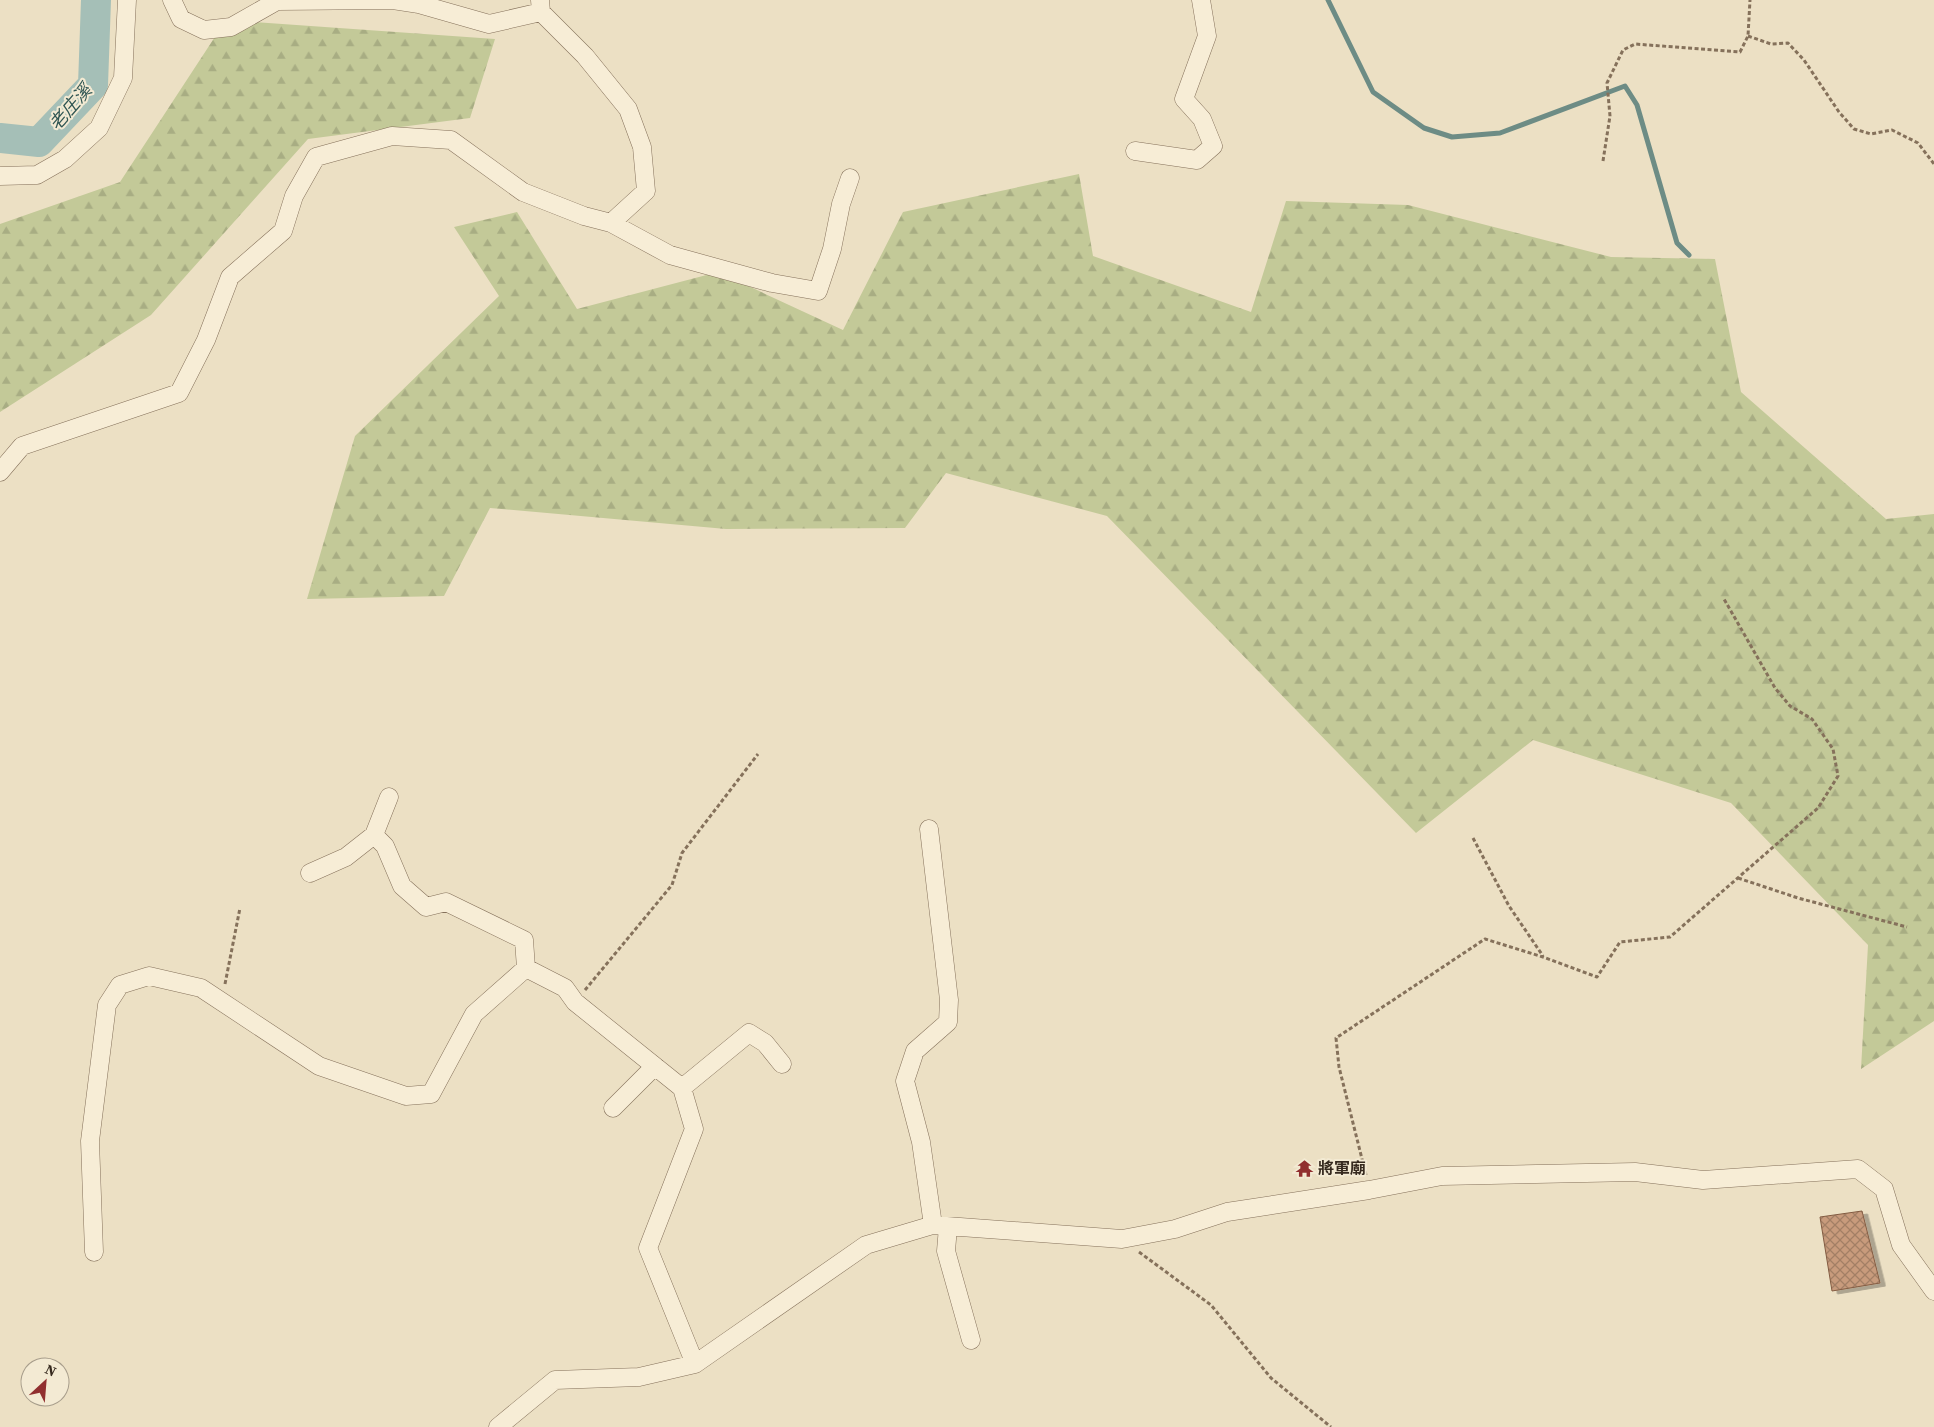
<svg xmlns="http://www.w3.org/2000/svg" width="1934" height="1427" font-family="'Source Serif 4','Noto Sans TC',serif">
<defs>
<pattern id="forest-firs" width="22" height="20" patternUnits="userSpaceOnUse" patternTransform="scale(1.25)"><rect width="22" height="20" fill="#c3c998"/><path d="M5 1l3.5 6h-7zM16 11l3.5 6h-7z" fill="#a8ad83"/></pattern>
<pattern id="building-cross-hatch" width="8" height="8" patternUnits="userSpaceOnUse" patternTransform="scale(1.25)"><rect width="8" height="8" fill="#c89b7c"/><path d="M0 0l8 8M0 8l8-8" fill="none" stroke="#a37f65"/></pattern>
<filter id="shadow"><feDropShadow dx="5.5" dy="3" stdDeviation="0" flood-color="#0004"/></filter>
</defs>
<rect width="100%" height="100%" fill="#ece0c4"/>
<path fill="url(#forest-firs)" d="M226,20L495,39L470,118L308,139L151,315L0,412V224L120,182Z
M1079,174L1093,256L1251,312L1286,201L1408,205L1611,257L1715,259L1741,392L1886,519L1934,514V1021L1861,1069L1868,945L1731,803L1533,740L1416,833L1107,516L946,473L905,528L726,529L490,508L444,596L307,599L355,436L499,296L454,227L517,212L577,309L718,272L843,330L903,212Z"/>
<g fill="none" stroke-linecap="round" stroke-linejoin="round">
<path stroke="#6d8c85" stroke-width="5" d="M1328,0L1373,92L1424,128L1452,137L1500,133L1625,86L1637,105L1677,243L1689,255"/>
<path stroke="#a5bfb7" stroke-width="30" d="M0,138L39,142L93,85L96,0"/>
</g>
<path fill="url(#building-cross-hatch)" stroke="#835c42" filter="url(#shadow)" d="M1862,1211L1880,1283L1832,1291L1820,1217Z"/>
<g fill="none" stroke-linecap="round" stroke-linejoin="round">
<defs>
<path id="minor" d="M172,0L181,19L204,30L231,27L277,1L393,0L419,4L489,24L541,12
M1135,151L1197,160L1213,146L1202,119L1184,99L1207,36L1201,0
M0,176L37,175L65,159L99,128L123,78L127,0
M611,223L670,255L772,283L818,291L832,249L841,204L850,178
M0,472L22,446L179,393L206,340L230,277L283,231L294,196L316,157L392,136L451,140L523,192L584,216L611,223L646,191L642,147L628,109L585,56L541,12L540,0
M929,829L949,1000L948,1022L915,1051L905,1081L921,1142L933,1225
M374,835L385,846L402,886L426,907L446,902L524,940L526,968
M310,873L346,857L374,835L389,797
M682,1088L749,1033L765,1043L782,1064
M613,1108L655,1066
M948,1227L946,1251L971,1340
M94,1252L90,1141L107,1005L120,985L149,976L201,988L319,1066L406,1096L431,1094L474,1014L526,968L565,988L575,1002L682,1088L694,1129L648,1248L695,1364
M498,1427L555,1380L639,1377L695,1364L866,1245L933,1225L1122,1239L1175,1229L1227,1212L1369,1190L1442,1176L1635,1172L1703,1180L1858,1169L1884,1189L1901,1245L1934,1291"/>
</defs>
<use href="#minor" stroke="#85715b" stroke-width="19"/>
<path stroke="#85715b" stroke-width="3" stroke-dasharray="4 2.5" stroke-linecap="butt" d="M1748,36L1771,44L1788,43L1804,60L1839,112L1854,129L1871,134L1892,130L1918,143L1934,164
M1603,161L1610,116L1607,83L1623,50L1635,44L1740,52L1748,36L1750,0
M1473,838L1509,906L1543,956
M1738,878L1798,898L1907,927
M225,984L240,908
M585,990L672,885L682,853L758,754
M1366,1175L1339,1067L1336,1038L1485,939L1543,957L1597,977L1620,942L1670,937L1818,808L1838,776L1833,749L1812,719L1790,706L1775,688L1724,599
M1139,1252L1211,1305L1271,1378L1331,1427"/>
<use href="#minor" stroke="#f7edd6" stroke-width="18"/>
</g>
<defs>
<symbol id="temple-bare" viewBox="-9 -9 18 18"><path d="M0-6L5-2H3V0L6.5 2.5H4V6H1.5V3h-3V6H-4V2.5H-6.5L-3 0V-2H-5Z" fill="#912f2f" stroke="#f3ead3" stroke-width="2.5" paint-order="stroke"/></symbol>
</defs>
<g fill-rule="evenodd">
<use href="#temple-bare" x="1292" y="1156" width="25" height="25"/>
</g>
<g text-anchor="middle" dominant-baseline="central" stroke-width="4" stroke-linejoin="round" paint-order="stroke">
<g font-size="16" font-weight="bold" fill="#362a1f" stroke="#f3ead3" text-anchor="start">
<text x="1318" y="1168">將軍廟</text>
</g>
<g font-size="18" font-style="italic" fill="#2f5552" stroke="#f3ead3">
<text transform="translate(70 107) rotate(-49)">老庄溪</text>
</g>
</g>
<g transform="translate(45 1382) rotate(26)"><circle r="24" fill="#f3ead3" stroke="#a79d8b"/>
<path d="M0-4L9 19L0 12L-9 19Z" fill="#912f2f"/>
<text y="-8" font-size="14" font-weight="bold" text-anchor="middle" fill="#362a1f">N</text>
</g>
</svg>
